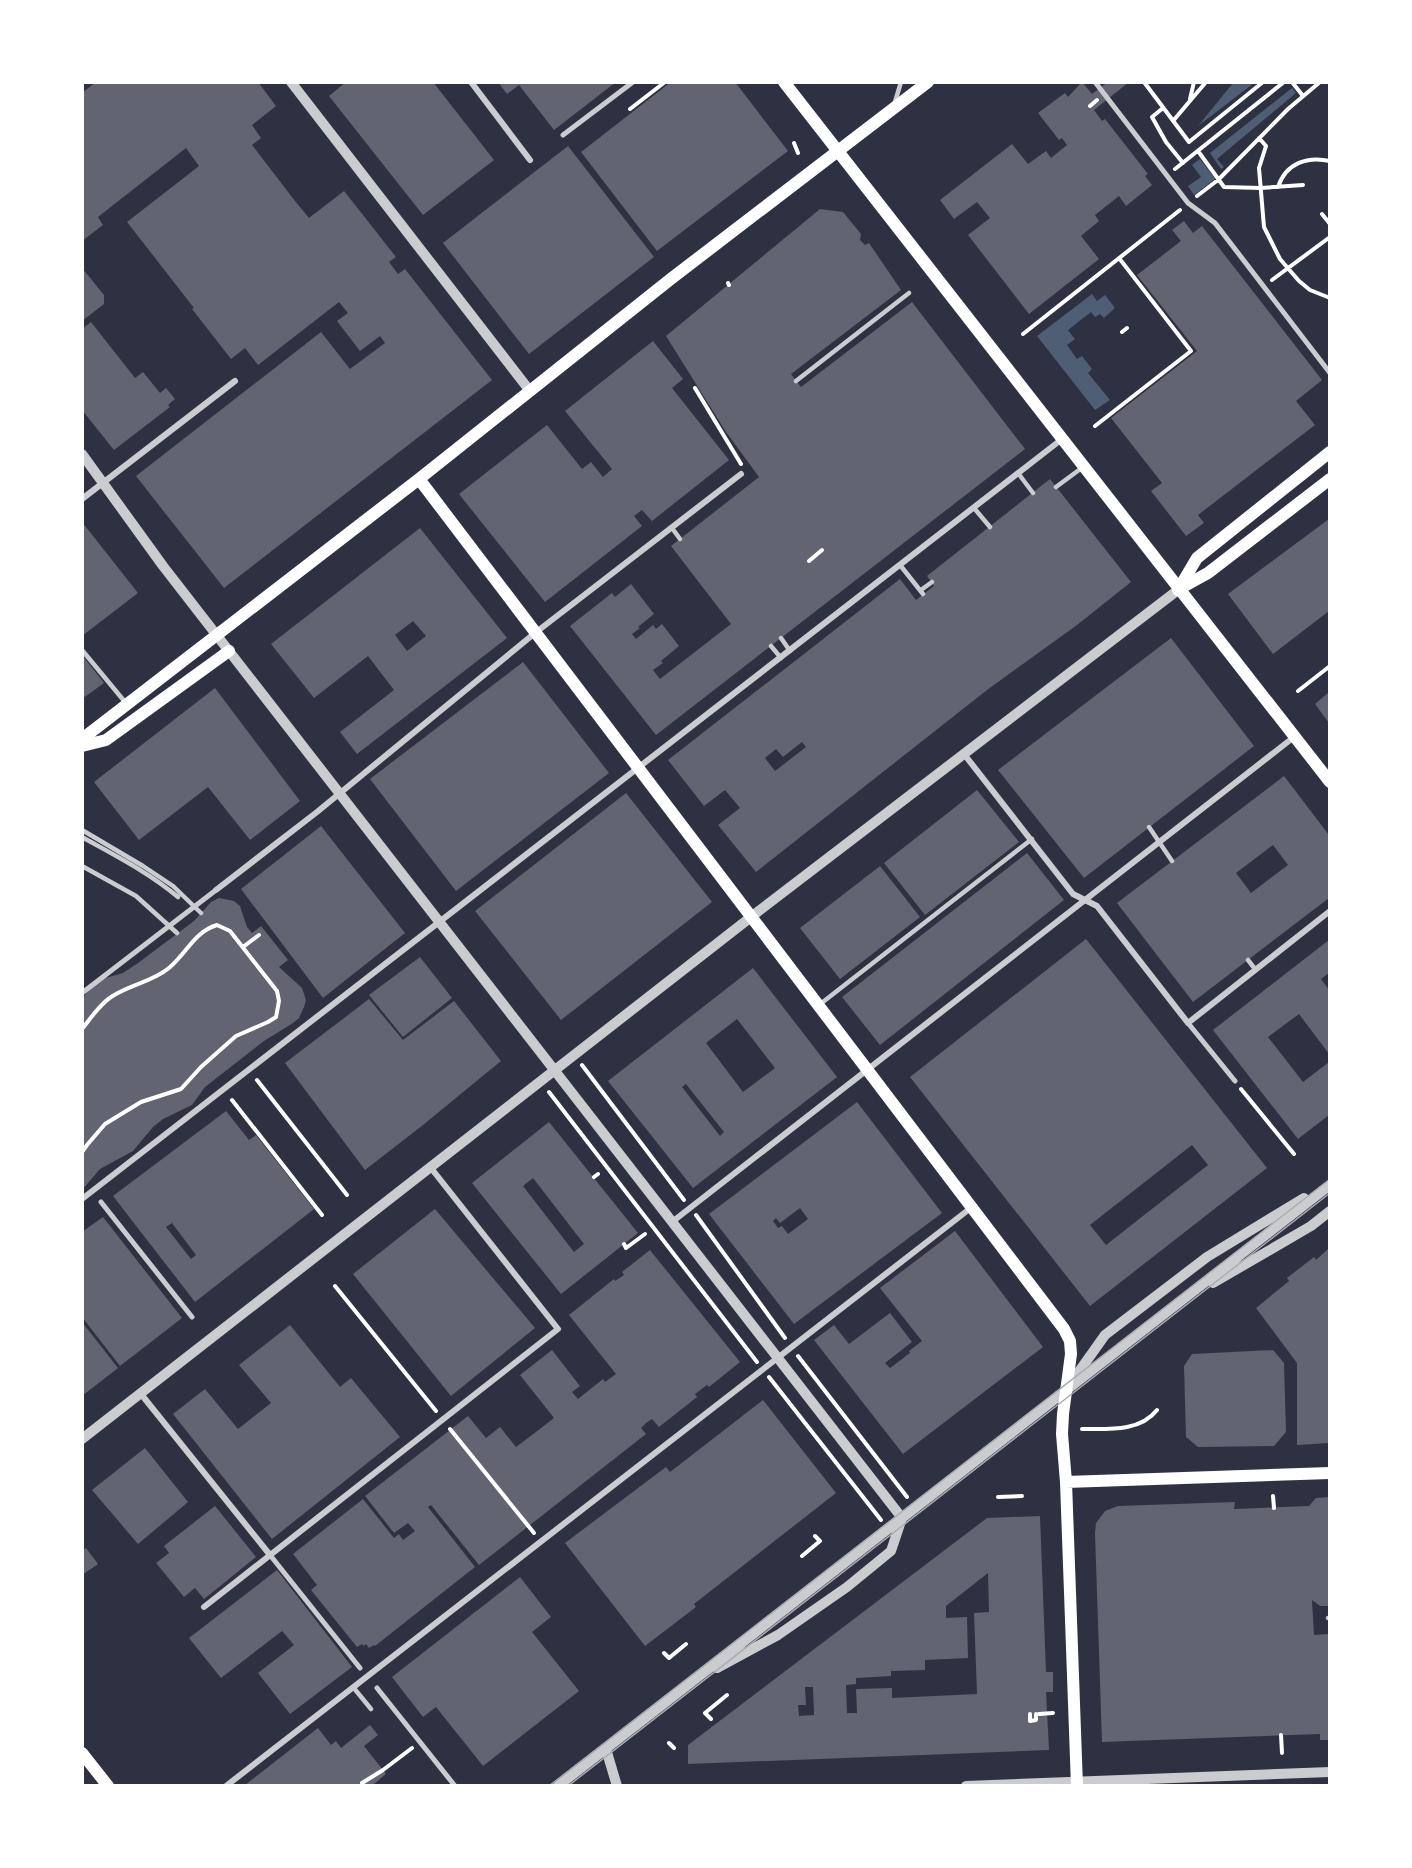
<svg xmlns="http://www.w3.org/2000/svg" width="1412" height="1868" font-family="'IBM Plex Sans',sans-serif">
<rect width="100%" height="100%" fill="#2d3142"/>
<path fill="#4f5d75" d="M1233,83H1254L1198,126Z
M1292,88L1296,93L1217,159L1224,167L1221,169L1210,153Z
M1200,159L1215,179L1194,195L1188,186L1201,177L1192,165Z
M1092,294L1097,301L1105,295L1115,308L1104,318L1100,314L1095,317L1091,312L1068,330L1075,339L1067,345L1077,359L1082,356L1092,369L1088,373L1110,400L1095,410L1037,336Z"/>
<path fill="#626471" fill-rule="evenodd" d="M96,82H258L276,106L252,125L261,138L252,145L295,201L309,218L344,191L396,257L389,262L398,274L405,269L492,380L224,588L136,476L321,332L350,369L385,343L380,336L360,351L337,321L348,313L339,302L258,365L245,348L231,359L192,309L194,308L127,222L199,166L186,148L98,217L103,225L82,241V93Z
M346,82H433L494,160L423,215L329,96Z
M498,82H616L554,130L519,85L507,94Z
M671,82H735L788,151L657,251L581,152Z
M1082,82L1092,94L1108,82H1129L1094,110L1102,121L1105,119L1148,174L1145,176L1152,185L1126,206L1119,196L1095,215L1099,221L1081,236L1099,259L1029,314L968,235L990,218L977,202L954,219L940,200L1012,144L1028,164L1046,151L1051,158L1067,145L1062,138L1059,140L1038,113L1065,93L1068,97Z
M568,146L654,257L529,354L443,243Z
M820,209L843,212L861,234L860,240L865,245L869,243L901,290L791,374L801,387L912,302L1025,449L656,735L570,626L612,593L615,597L631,584L654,614L638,627L640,628L632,634L636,639L653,625L656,629L662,624L679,646L661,661L663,663L653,670L660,679L731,624L671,546L759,477L726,432L666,336Z
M1184,221L1193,233L1202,226L1322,380L1296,401L1315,425L1198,515L1204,523L1186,536L1151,491L1162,483L1111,418L1197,351L1137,275L1181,241L1172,230Z
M82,268L104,295V304L82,321Z
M91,322L135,378L143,372L160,393L166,388L175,399L168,405L170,407L114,450L82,410V329Z
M653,341L683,379L672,388L729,460L652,521L642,510L634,516L642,526L545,602L459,494L547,425L582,469L591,462L603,477L612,469L565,411Z
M1050,479L1131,582L1077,625L987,690L756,872L718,825L740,808L725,790L704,806L668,760L900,579L916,600L934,586L927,576ZM802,742L806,747L775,771L765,758L776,749L783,757Z
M1329,519V611L1273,654L1228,594Z
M82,522L138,593L82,636Z
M420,528L507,638L357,754L340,732L394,690L368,656L314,698L271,644ZM413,621L426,636L407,651L395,635Z
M1171,638L1254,746L1084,878L998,770Z
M82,655L104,683L82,699Z
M523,662L609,773L456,891L370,779Z
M215,688L300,801L250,840L208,787L139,840L94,782Z
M1329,692V723L1315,704Z
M1284,776L1329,835V898L1193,1002L1117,903ZM1273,845L1288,865L1251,893L1236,873Z
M977,790L1019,842L925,915L884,863Z
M626,793L712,902L561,1020L475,911Z
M321,826L405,933L323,998L241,889Z
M1027,853L1064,900L880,1045L842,997Z
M880,866L920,917L840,979L800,928Z
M219,898L234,901L240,906L247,927L252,933L261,926L288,960L279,967L302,988L306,1000L304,1007L299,1018L293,1023L264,1041L205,1087L192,1105L163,1119L153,1127L133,1151L100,1169L82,1190V999L88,991L102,979L123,973L138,963L194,921L211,902Z
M1086,939L1267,1168L1090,1306L910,1077ZM1192,1145L1208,1165L1106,1245L1090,1225Z
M1329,940V973L1321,979L1329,990V1054L1299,1014L1268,1037L1303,1082L1329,1062V1115L1298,1139L1213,1030Z
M420,957L452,998L403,1037L369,995Z
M753,968L837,1077L693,1188L608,1081ZM737,1019L775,1068L743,1092L706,1043ZM686,1084L724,1132L720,1136L682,1087Z
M369,999L403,1040L454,1001L501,1061L423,1125L365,1170L285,1063Z
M857,1102L942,1213L794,1324L709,1214ZM800,1208L808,1219L788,1234L782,1226L778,1228L773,1221L776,1218L780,1223Z
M226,1111L249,1140L256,1135L314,1209L195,1302L113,1196ZM172,1223L196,1255L191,1259L166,1227Z
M549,1122L638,1233L561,1294L472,1183ZM533,1178L584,1244L574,1252L523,1186Z
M435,1209L535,1328L451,1396L353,1274Z
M103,1217L182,1318L120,1366L82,1317V1232Z
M955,1231L1043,1347L903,1454L814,1340L834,1325L849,1344L890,1313L912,1342L885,1363L890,1368L910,1353L909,1351L922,1341L880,1288Z
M1329,1248V1443L1297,1445V1363L1256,1308L1289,1281L1287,1278L1314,1257L1316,1260Z
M650,1250L740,1362L709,1387L707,1385L695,1394L697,1397L659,1427L652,1419L646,1423L641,1428L646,1434L479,1565L431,1505L428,1507L475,1567L375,1646L374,1645L369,1648L366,1644L364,1646L362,1644L357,1647L311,1590L317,1585L293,1554L363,1499L394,1538L399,1534L403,1540L415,1531L408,1523L394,1533L365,1496L468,1416L486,1438L500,1427L516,1447L528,1438L554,1418L520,1375L552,1350L580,1386L572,1392L578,1399L603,1379L605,1382L616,1374L569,1315L614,1279L615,1281L624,1275L622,1272Z
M82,1322L118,1368L82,1396Z
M290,1325L340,1387L351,1378L400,1437L272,1539L173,1414L205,1389L238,1429L271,1403L239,1365Z
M1273,1350L1284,1363L1286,1432L1274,1446L1198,1447L1186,1437L1184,1366L1192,1354Z
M763,1400L836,1493L694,1604L696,1607L645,1646L565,1543L666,1467L670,1472Z
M145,1448L188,1502L138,1544L92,1490Z
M1329,1497V1606H1320L1312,1600L1314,1635L1329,1634V1740H1320V1734L1102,1742L1095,1533L1096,1523L1105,1511L1118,1506L1235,1502L1234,1509L1309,1506L1316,1498Z
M215,1506L256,1557L204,1599L195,1588L184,1597L156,1563L169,1553L164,1546Z
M1040,1516L1046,1672H1053V1692H1046L1049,1750L688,1764V1745L987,1518ZM988,1573L989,1612L974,1613L977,1694L892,1698V1688L856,1689L857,1713H847L846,1685L856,1684V1678L891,1676V1671L925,1670V1660L968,1658L967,1617L946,1618V1606ZM805,1687H813L814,1715L799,1716L798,1705H806Z
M86,1548L98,1564L82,1575V1551Z
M277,1570L352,1667L290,1714L258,1673L294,1645L282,1631L221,1678L189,1638Z
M520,1577L551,1617L532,1632L579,1691L483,1766L436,1707L423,1717L392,1677Z
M370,1725L378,1735L364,1746L386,1774L374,1784L376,1785H245L318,1728L331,1745L336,1741L341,1748Z"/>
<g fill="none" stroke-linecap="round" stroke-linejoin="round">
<path stroke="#fff" stroke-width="4" d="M1144,82L1189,142L1263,82
M1292,82L1303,96
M1190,99L1194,82
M1090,106L1097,100
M1163,108L1152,117L1166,142L1183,163
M630,109L665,82
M1173,121L1206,82
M1259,138L1266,146L1259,168L1264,227L1280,259L1299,281L1310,290L1330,298
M794,143L798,153
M1198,151L1224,187L1261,188L1303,185
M1175,169L1284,82
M1278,187C1286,163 1307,156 1330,161
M1197,196L1218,180L1288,109L1320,82
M1322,214L1330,224
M1272,280L1330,237
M728,283L729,285
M1122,332L1127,328
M1023,334L1180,210
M695,388L741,464
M1095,426L1191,351L1119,258
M809,561L822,550
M1298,691L1330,666
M243,947L259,935
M82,1029C91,1018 99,1005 111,997C129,985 152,982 169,968C187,953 194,932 217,925L230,931L277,991L279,1001L276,1017L268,1022L236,1036L201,1067L181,1089L141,1102L105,1124L87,1145L82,1152
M582,1065L684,1200
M257,1080L347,1195
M1241,1089L1294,1154
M549,1092L757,1362
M232,1100L322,1215
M594,1177L598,1174
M696,1215L785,1338
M624,1244L626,1248L645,1234
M335,1286L436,1411
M798,1356L907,1497
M769,1377L881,1520
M450,1429L534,1533
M1082,1429C1108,1429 1140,1432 1157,1410
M1273,1496L1274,1508
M998,1497L1022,1496
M802,1556L820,1541L815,1536
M664,1653L669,1658L686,1644
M1030,1714V1721L1036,1720V1714
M1039,1714L1053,1713
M711,1719L705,1713L727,1695
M1281,1735L1282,1753
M669,1743L674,1748
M362,1783L383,1770L412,1748"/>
<path stroke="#caccd0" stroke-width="4.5" d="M895,102L901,82
M796,381L909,293
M1018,473L1033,493
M1056,487L1083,467
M974,508L990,527
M672,528L680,539
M900,565L923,594
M921,590L932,582
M781,638L790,651
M771,646L781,658
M82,650L125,702
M1149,827L1172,861
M82,830L143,866L173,886L201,913
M82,837C116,856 148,872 178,897
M82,866L136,896L177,933
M1248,960L1255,969
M819,1005L1032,839
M1328,1618H1330
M353,1687L371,1709"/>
<path stroke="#caccd0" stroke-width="5" d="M1095,82L1188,203L1215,223L1330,373
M563,135L633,82
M82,993L216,890
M1188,1023L1235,1081
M101,1202L192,1317
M270,1555L360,1668
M377,1688L455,1786"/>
<path stroke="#caccd0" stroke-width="6" d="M471,82L530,160
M82,499L235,381
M964,754L1073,894L1097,906L1188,1023L1330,911
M216,890L317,812L535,633L741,474
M82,1199L1062,439
M672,1222L1294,737
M141,1394L270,1555
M204,1607L558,1329L431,1168
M226,1786L972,1207"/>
<path stroke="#caccd0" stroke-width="10" d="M291,82L530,391
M82,454L163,566L902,1518
M1213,1283L1311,1226L1330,1211
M1073,1380L1105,1335L1207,1257L1304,1198
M82,1439L751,917L1178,590
M717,1668L778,1635L847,1587L891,1551L902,1518
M606,1749L617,1786
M558,1786L1330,1185
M966,1786L1330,1772"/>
<path stroke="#fff" stroke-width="12" d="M784,82L1330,782
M419,479L1064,1329L1070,1341L1071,1354L1063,1414L1062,1434L1066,1482L1077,1786
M1179,589L1208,573L1330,479
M1178,590L1197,558L1330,452
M82,739L419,479L672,278L928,82
M82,746L106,740L229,651
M1066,1482L1330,1473
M82,1753L108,1786"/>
<path stroke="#abadb3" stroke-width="1.5" d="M549,1786L1330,1179
M568,1786L1330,1193"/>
</g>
<rect width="1412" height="1868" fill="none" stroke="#ffffff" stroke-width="168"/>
</svg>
